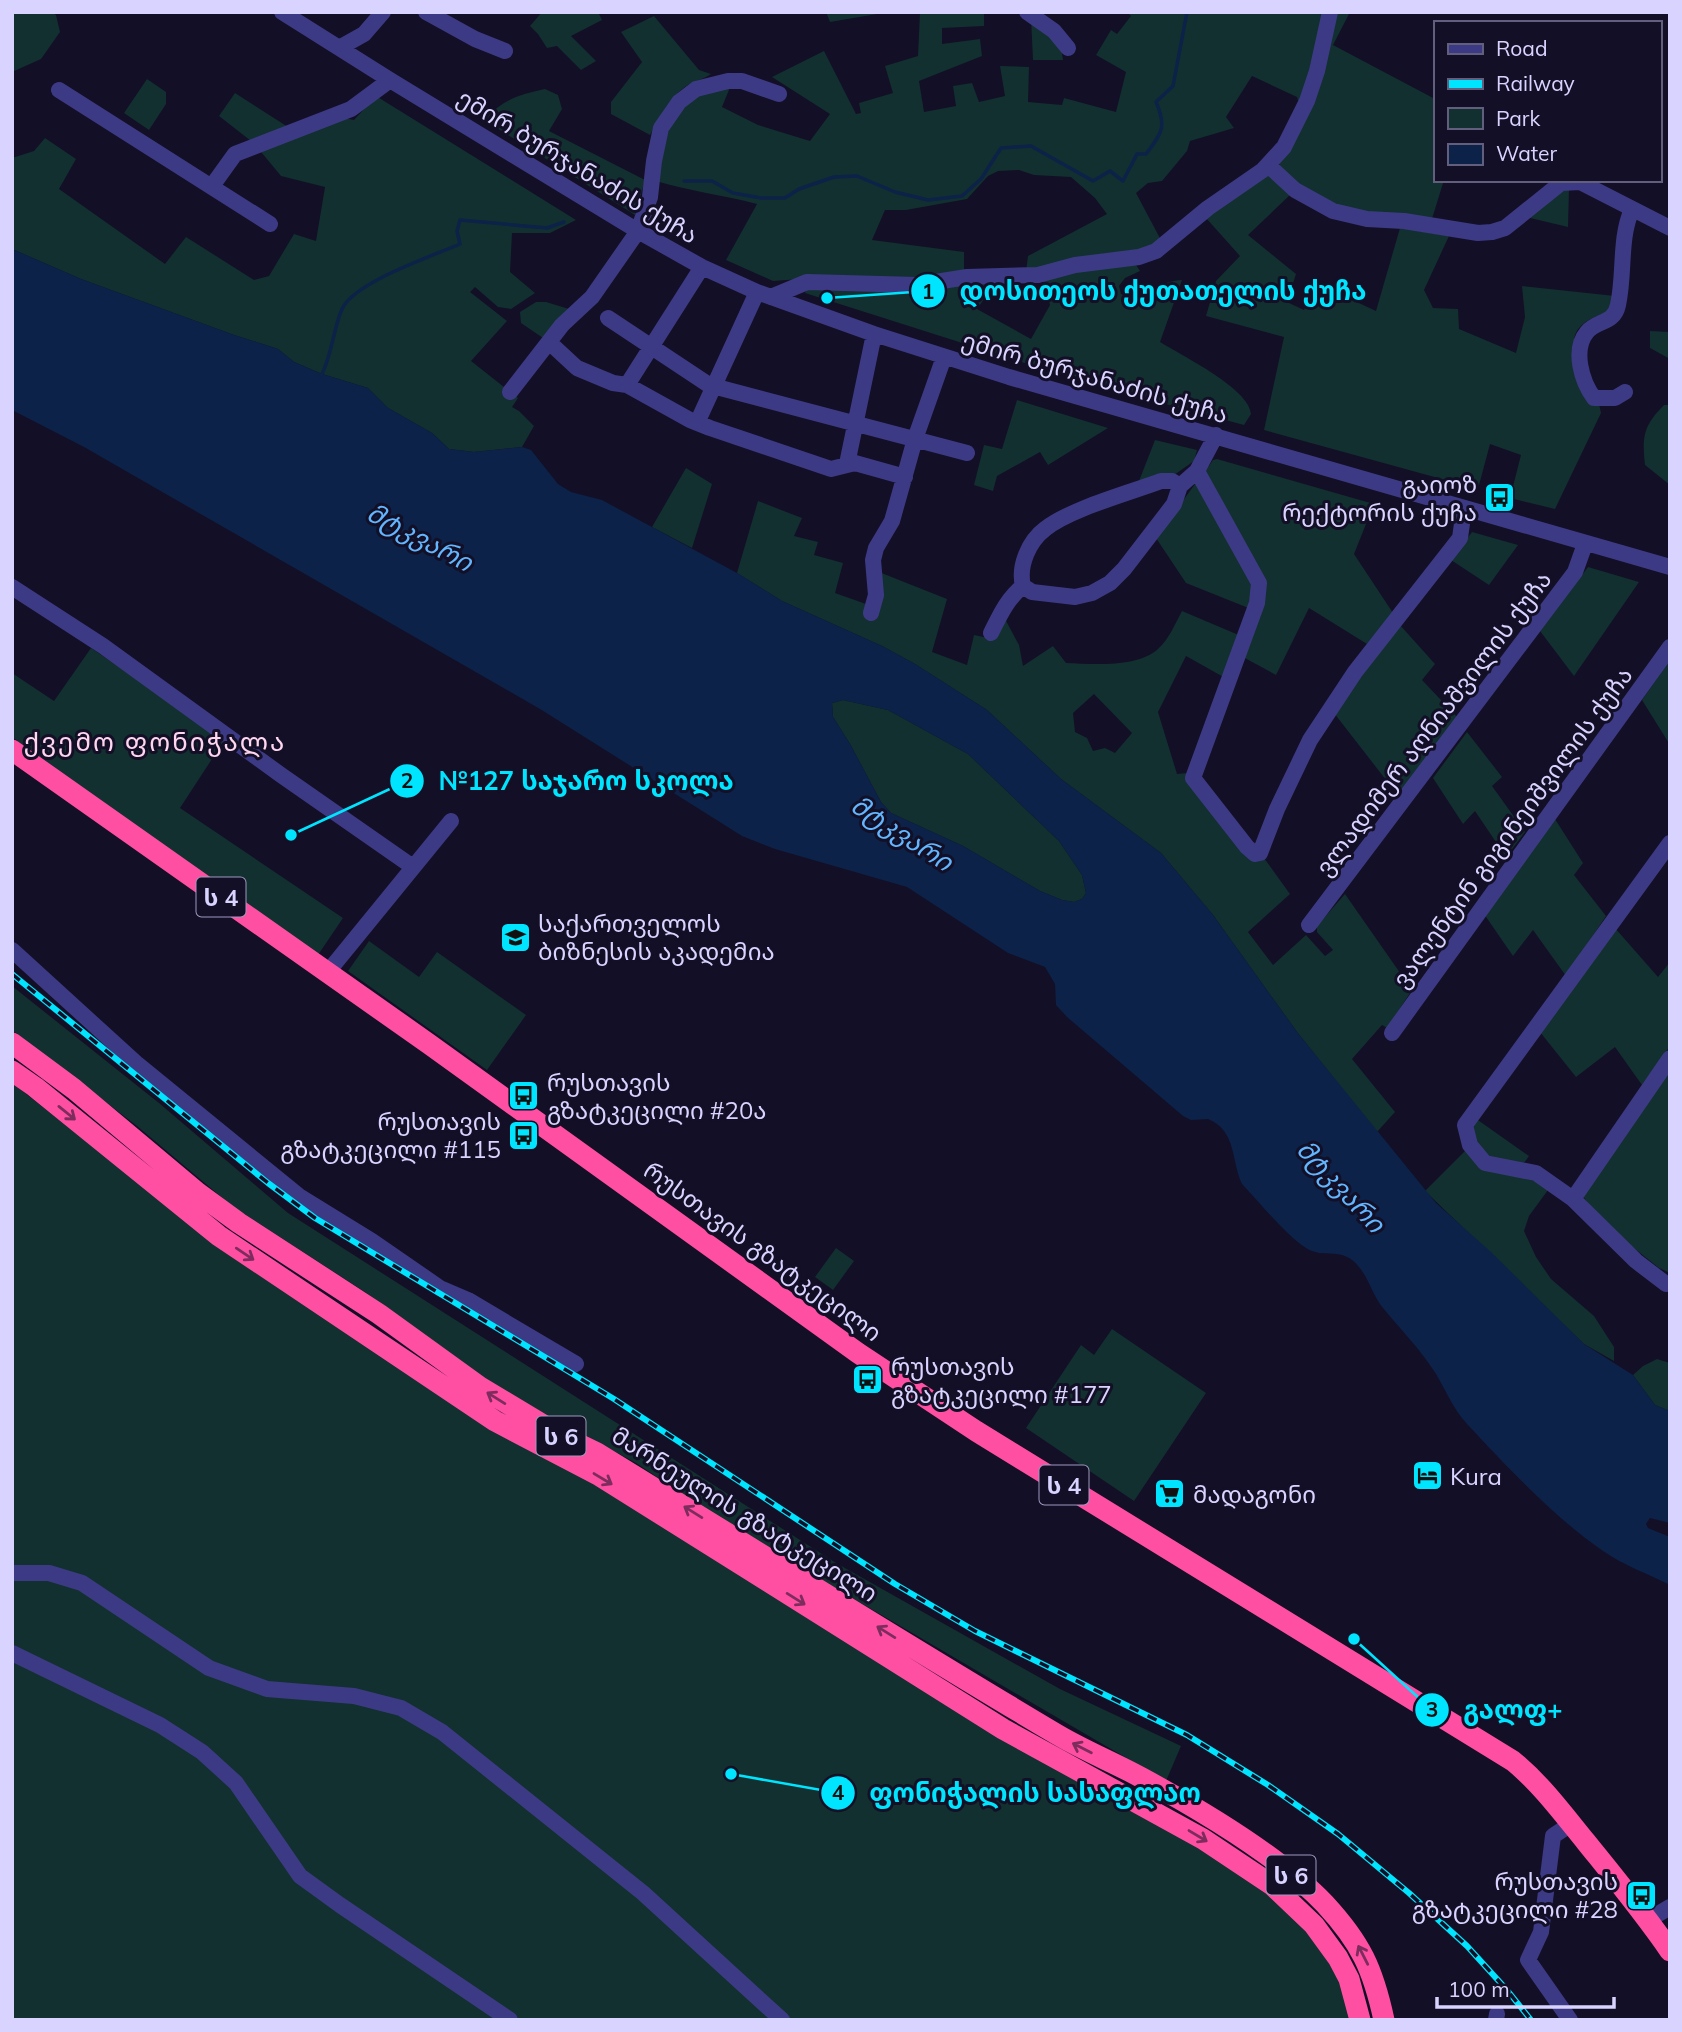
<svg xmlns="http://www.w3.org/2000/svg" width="1682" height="2032" font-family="Mulish,'Noto Sans Georgian',sans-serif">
<rect width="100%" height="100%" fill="#130f26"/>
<path fill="#12302f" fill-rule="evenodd" d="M12,12H52L56,15L60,32L41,59L12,72Z
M542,12H598L602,20L571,36L596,61L581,70L557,46L547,48L538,34L530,26Z
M826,12H889L830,22Z
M920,12H984V26L942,28V44L980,39L982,56L919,81L924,112L956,106L953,86L972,83L979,102L1005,96L1000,66L1029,67L1028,102L1062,105L1064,98L1116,112L1126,72L1096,55L1111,30L1117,34L1131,16L1127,12H1326L1300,107L1297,97L1252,76L1226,117L1234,128L1190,141L1187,151L1162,181L1148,183L1136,193L1162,242L1137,253L1026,272L1028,256L1107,214L1095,198L1071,177L1034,175L1019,170L998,171L988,176L967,199L906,210H885L872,240L964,252V272L916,281L800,279L773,281L726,260L757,204C723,195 689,191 656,181L664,130L697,92L731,85L722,107L758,125L810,141L830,114L772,77L824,51L856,114L861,113L859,103L893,93L885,66L918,56Z
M1334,12H1350L1333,45L1435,99V180H1444L1431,222L1358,215L1333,204L1288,178L1280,170L1279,162Z
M654,16L699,70L711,74C703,80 692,81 685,87C669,98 659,118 650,135L611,114V102L642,62L621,32Z
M1031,18L1061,47L1063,60H1033Z
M147,79L166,92V104L149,130L124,113Z
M545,89L558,95L562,109L549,131L645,180L635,215L484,120C504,99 518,95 545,89Z
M235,93L288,127L251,141L219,116Z
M376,96L576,220L550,233H512L510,272L535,293L511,309L498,307L475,287L470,292L507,321L471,361L518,398L512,407L519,411L534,426L522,447L474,452L449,449L432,433L388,408L368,388L322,374L294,362L278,349L234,335L81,279L12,249V158L34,151L45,138L76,159L59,189L165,264L186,237L254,280L269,276L294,234L316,241L325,187L281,176L257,147L344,118L354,120Z
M1269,176L1290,195L1248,235L1296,274L1287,302L1304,310L1316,283L1376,311L1400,228L1449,236L1424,290L1433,308L1458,309L1459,329L1516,353L1525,317L1522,286L1615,296L1609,312C1539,332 1595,371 1601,413L1555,509L1510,498L1521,455L1490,444L1478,489L1264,430L1284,337L1206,316L1216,281L1240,256L1206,218L1261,177Z
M1569,189L1568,227L1526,217L1556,192Z
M1136,265L1140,271L1125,278L1119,286L1121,294C1141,302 1159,280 1182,280L1160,342C1181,355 1250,389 1251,414L1244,425L1091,384L805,293L807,289L996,282L977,309L1031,339L1050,305L1043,281L1087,268Z
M536,302H546L569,309L543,338L521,323L520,312Z
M1650,331L1670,332V359L1650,348Z
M1017,400L1108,428L1048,465L1040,452L997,476L993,491L974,485L984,445L1002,449Z
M1664,405H1670V485L1645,465C1642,437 1643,426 1664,405Z
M1155,440L1197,450L1194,461L1174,475L1139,481Z
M1217,459L1374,504L1354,554L1393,613L1367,644L1309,608L1276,675L1243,657L1263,598L1205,472L1213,460Z
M686,468L712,484L692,548L652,527Z
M1199,483L1256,581L1251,609L1186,583L1156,538L1195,484Z
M758,501L802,518L794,536L818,542L814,555L843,563L835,593L866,604L879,572L947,599L932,652L967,665L974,635L988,638L1004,617L1019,645L1023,666L1053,646L1066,663C1093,664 1137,668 1158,649C1169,639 1175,624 1182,611L1241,636L1227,679L1186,656L1158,712L1177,774L1187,773L1264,858L1290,894L1248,932L1273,965L1306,935L1325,956L1333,950L1317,932V926L1345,894L1412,990L1387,1028L1382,1025L1352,1059L1395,1112L1377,1132L1297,1032L1213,915L1161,853L1061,779L987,710L915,664L882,646L782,601L737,573ZM1094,694L1132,733L1115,753L1105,748L1093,751L1087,738L1075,732L1073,713Z
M1472,532L1518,545L1489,585L1451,560Z
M1588,567L1639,582L1574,676L1540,631Z
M1400,625L1435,664L1422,680L1459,719L1400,798L1334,713Z
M91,648L225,739L180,808L343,918L318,955L12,737V673L54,701Z
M1670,660V745L1642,700Z
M843,700L888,710L968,754L1059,841L1082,875L1086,893L1082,899L1074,902L1062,900L1040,891L963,846L891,813L881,802L850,744L833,717L832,703Z
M1467,732L1502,777L1492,786L1525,832L1506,857L1475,811L1463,824L1433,778Z
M1555,819L1583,863L1574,875L1606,916L1566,976L1533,930L1513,956L1484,914Z
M1615,928L1658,977L1670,962V1046L1642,1085L1615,1047L1576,1077L1540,1032Z
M369,941L419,977L437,952L526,1015L487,1070L348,971Z
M12,986L159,1103L288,1213L836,1563L1060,1689L1181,1746L1166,1781L741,1533L636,1463L501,1390L365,1292L232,1206L137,1126L12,1030Z
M1670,1066V1269L1668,1272L1659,1268L1605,1225L1581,1194Z
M12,1083L176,1211L587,1474L1273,1891L1333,1959L1351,2020H12Z
M1475,1118L1529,1156L1524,1163L1485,1160L1471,1133Z
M1467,1149L1534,1177L1548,1190L1529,1216L1524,1231L1536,1257L1551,1279L1594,1316L1614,1347V1361L1584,1344L1425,1191Z
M836,1248L854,1261L833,1290L815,1277Z
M1112,1329L1206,1393L1134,1501L1026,1428L1081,1345L1094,1355Z
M1657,1359L1670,1363V1411L1655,1405L1633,1375L1643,1366Z"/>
<path fill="#0c2248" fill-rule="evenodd" d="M12,249L81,279L234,335L278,349L294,362L322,374L368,388L388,408L432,433L449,449L474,452L522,447L531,450L558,484L571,492L602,500L737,573L782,601L882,646L915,664L987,710L1061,779L1161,853L1213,915L1297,1032L1436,1203L1491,1252L1584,1344L1633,1375L1655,1405L1670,1411V1523L1650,1518L1646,1524L1648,1528L1670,1537V1585C1648,1574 1623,1565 1603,1551C1556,1519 1506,1466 1467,1424C1454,1410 1446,1391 1436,1374C1421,1350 1401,1330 1383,1308C1373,1296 1369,1279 1359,1267C1342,1245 1324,1260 1306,1248C1287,1236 1259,1202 1242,1184C1231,1161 1237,1131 1208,1119L1191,1120L1183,1116L1067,1017L1056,1005L1055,984L1045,967L1008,953L907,887L775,849L742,836L540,709L84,447L12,410ZM843,700L888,710L968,754L1059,841L1082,875L1086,893L1082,899L1074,902L1062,900L1040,891L963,846L891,813L881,802L850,744L833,717L832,703Z"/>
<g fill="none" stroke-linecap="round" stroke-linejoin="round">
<path stroke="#0c2248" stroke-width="3.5" d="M684,181H712L733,193L761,198H785L799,189L834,177L857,176L895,192L928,200L962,196L981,179L1001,148L1031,146L1093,181L1110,171L1123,181L1137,154H1146C1162,133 1167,127 1156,102L1173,86L1187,12
M321,376C332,355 333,330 342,309C354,282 433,256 460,244L457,231L460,220L547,228L564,222"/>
<path stroke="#3d3a85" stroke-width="16" d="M282,12L390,80L638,231L702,267L757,292L874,334L1009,377L1670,567
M426,12L475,39L505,51
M1027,12L1054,31L1068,48
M339,48L364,34L383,12
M59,90L270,224
M1268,165L1295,190L1333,211L1367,219L1404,221L1478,233L1492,232L1505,228L1561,183L1580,182L1670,228
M212,186L235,154L351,109L390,80
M771,297L807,282L917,285L967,277L1038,275L1075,265L1139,257L1156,251L1208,208L1263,170L1284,147L1307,101L1317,71L1330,12
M608,318L709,385L967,453
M550,343L577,368L613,383L627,385L690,420L710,428L831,469L855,463L905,477
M627,385L702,267
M510,392L562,325L592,297L638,231L650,197L654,161L661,128L679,102L696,89L728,81H742L779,94
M1625,392L1615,398H1594C1582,382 1572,350 1587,332C1597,320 1614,324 1618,305C1625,273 1619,239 1632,209
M697,423L757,292
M847,464L874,334
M1197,471L1259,583L1257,603L1193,778L1247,847L1255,854L1260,853L1277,809L1310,740L1355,672L1460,538L1464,509
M1180,486L1172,481H1161C1129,493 1070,509 1045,529C1029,541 1018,566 1023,586L1032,592L1075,597L1092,593L1110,583L1124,569L1174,504L1180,486L1197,471L1216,435
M12,587L103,646L281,775L413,867
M871,613L876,595L873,560L876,548L892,521L915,439L944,357
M991,633C1000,615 1007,599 1023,586
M1309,925L1575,572L1585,544
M12,950L136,1063L299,1196L372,1241L440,1288L468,1300L576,1364
M327,973L451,821
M1392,1033L1670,647
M1573,1199L1670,1058
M1666,1284L1636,1261L1573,1199L1536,1173L1485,1163L1470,1145L1465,1125L1670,843
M12,1573H49L82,1583L209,1668L267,1689L354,1696L401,1708L442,1732L643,1893L782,2020
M12,1653L160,1725L202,1752L236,1783L300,1876L340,1905L510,2020
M1648,1920L1670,1907
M1496,2020L1497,2014
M1570,2020L1528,1960L1541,1932L1553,1836L1571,1824"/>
<path stroke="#ff4fa3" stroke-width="21" d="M12,750L429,1044L858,1353L976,1431L1513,1761C1542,1785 1563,1814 1586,1842C1615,1878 1644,1913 1670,1951
M12,1043L74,1089L198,1193L239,1223L379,1314L480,1387L560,1435L597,1453C750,1547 903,1643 1058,1735C1085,1751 1115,1763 1142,1778C1201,1810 1279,1856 1325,1904C1361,1943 1373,1969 1384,2020
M12,1071L35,1087L219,1236L495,1421L600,1476L1003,1729L1203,1839L1272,1885L1314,1925L1338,1958L1349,1979L1360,2020"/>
<defs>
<path id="rail" d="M12,974L268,1183L315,1218L614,1399L895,1584L975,1631L1187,1735L1268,1785L1338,1834L1409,1893L1467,1946L1507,1990L1531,2020"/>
</defs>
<use href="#rail" stroke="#00e5ff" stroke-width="6"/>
<use href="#rail" stroke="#130f26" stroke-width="3.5" stroke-dasharray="10" stroke-linecap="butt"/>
</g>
<defs><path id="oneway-shaft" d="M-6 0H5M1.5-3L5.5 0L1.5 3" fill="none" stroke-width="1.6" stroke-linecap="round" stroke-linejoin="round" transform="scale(1.75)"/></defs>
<g stroke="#7d2c5e">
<use href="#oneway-shaft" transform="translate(67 1113) rotate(39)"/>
<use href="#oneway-shaft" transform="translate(245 1254) rotate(34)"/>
<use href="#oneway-shaft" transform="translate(496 1398) rotate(-148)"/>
<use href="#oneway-shaft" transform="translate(603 1479) rotate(31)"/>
<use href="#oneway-shaft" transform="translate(693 1512) rotate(-148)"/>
<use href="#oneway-shaft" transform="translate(796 1599) rotate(32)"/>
<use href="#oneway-shaft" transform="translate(886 1632) rotate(-148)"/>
<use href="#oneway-shaft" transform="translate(1082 1748) rotate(-153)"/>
<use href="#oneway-shaft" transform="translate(1198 1836) rotate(31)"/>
<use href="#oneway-shaft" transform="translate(1363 1955) rotate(-117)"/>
</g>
<defs>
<symbol id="bus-square" viewBox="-11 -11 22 22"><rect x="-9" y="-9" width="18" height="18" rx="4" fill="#00e5ff" stroke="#130f26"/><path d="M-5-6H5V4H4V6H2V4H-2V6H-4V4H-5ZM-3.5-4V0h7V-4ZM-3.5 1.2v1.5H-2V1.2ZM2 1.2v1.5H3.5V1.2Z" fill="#111"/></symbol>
<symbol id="university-square" viewBox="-11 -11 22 22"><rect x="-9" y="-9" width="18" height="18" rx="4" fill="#00e5ff" stroke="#130f26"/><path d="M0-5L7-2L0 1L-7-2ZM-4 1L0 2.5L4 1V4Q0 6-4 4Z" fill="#111"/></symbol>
<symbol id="hotel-square" viewBox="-11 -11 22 22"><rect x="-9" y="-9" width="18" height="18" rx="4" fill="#00e5ff" stroke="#130f26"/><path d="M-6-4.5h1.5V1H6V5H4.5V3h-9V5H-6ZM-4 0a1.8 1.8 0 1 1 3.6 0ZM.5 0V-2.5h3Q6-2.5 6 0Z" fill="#111"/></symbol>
<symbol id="supermarket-square" viewBox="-11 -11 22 22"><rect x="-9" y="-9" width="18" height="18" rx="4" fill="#00e5ff" stroke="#130f26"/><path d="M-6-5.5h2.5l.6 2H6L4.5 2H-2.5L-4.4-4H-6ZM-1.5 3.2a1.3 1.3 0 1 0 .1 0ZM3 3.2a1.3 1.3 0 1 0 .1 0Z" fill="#111"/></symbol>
</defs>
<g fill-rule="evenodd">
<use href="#bus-square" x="1482" y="480" width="35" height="35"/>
<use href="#university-square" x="498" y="920" width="35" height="35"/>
<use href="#bus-square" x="506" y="1078" width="35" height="35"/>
<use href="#bus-square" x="506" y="1118" width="35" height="35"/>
<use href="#bus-square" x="850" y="1362" width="35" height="35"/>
<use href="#hotel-square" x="1410" y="1458" width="35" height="35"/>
<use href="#supermarket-square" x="1152" y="1476" width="35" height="35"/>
<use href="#bus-square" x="1624" y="1878" width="35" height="35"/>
</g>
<g text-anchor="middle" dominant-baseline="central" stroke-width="6" stroke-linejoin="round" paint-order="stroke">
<g fill="#130f26" stroke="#9e99be" stroke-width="2">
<rect x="196.5" y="877.5" width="49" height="39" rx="5"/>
<rect x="536.5" y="1416.5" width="49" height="39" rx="5"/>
<rect x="1039.5" y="1465.5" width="49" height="39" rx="5"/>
<rect x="1266.5" y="1855.5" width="49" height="39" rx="5"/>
</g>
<g font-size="23" font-weight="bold" fill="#d9d4ff">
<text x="221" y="897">ს 4</text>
<text x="561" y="1436">ს 6</text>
<text x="1064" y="1485">ს 4</text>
<text x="1291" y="1875">ს 6</text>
</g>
<g font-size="24" fill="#d9d4ff" stroke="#130f26">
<text transform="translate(578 166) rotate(31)">ემირ ბურჯანაძის ქუჩა</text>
<text transform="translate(1095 377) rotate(16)">ემირ ბურჯანაძის ქუჩა</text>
<text transform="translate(1433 723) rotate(-53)">ვლადიმერ აღნიაშვილის ქუჩა</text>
<text transform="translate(1512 827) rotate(-54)">ვალენტინ გიგინეიშვილის ქუჩა</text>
<text transform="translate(763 1251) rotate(36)">რუსთავის გზატკეცილი</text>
<text transform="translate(745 1514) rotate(32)">მარნეულის გზატკეცილი</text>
</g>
<g font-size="24" fill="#d9d4ff" stroke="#130f26" text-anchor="start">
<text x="1477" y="484" text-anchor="end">გაიოზ<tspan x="1477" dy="28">რექტორის ქუჩა</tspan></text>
<text x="538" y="923">საქართველოს<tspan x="538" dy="28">ბიზნესის აკადემია</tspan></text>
<text x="547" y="1082">რუსთავის<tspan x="547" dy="28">გზატკეცილი #20ა</tspan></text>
<text x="501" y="1121" text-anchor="end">რუსთავის<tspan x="501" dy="28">გზატკეცილი #115</tspan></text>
<text x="891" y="1366">რუსთავის<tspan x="891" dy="28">გზატკეცილი #177</tspan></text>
<text x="1450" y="1476">Kura</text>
<text x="1193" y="1494">მადაგონი</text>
<text x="1618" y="1881" text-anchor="end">რუსთავის<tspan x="1618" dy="28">გზატკეცილი #28</tspan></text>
</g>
<g font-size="26" font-style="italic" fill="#62b6ff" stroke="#130f26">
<text transform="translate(420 537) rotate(28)">მტკვარი</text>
<text transform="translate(902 833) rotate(33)">მტკვარი</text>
<text transform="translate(1341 1186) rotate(47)">მტკვარი</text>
</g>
<g font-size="26" letter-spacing="2" fill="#ffd6f0" stroke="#130f26">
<text x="155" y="741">ქვემო ფონიჭალა</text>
</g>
</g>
<path fill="none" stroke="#00e5ff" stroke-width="2.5" d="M827 298L928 291M291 835L407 781M1354 1639L1432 1710M731 1774L838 1793"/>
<g fill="#00e5ff" stroke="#130f26" stroke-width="2.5">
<circle cx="827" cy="298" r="7"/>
<circle cx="291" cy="835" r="7"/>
<circle cx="1354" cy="1639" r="7"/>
<circle cx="731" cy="1774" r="7"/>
<circle cx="928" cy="291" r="18"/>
<circle cx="407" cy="781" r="18"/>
<circle cx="1432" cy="1710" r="18"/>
<circle cx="838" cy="1793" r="18"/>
</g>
<g font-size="21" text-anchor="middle" font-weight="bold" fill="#111">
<text x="928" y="299">1</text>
<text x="407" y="788">2</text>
<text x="1432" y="1717">3</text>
<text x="838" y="1800">4</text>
</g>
<g font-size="26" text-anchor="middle" font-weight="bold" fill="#00e5ff" stroke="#130f26" stroke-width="6" stroke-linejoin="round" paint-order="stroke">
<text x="1163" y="300">დოსითეოს ქუთათელის ქუჩა</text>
<text x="586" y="790">№127 საჯარო სკოლა</text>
<text x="1513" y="1719">გალფ+</text>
<text x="1035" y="1802">ფონიჭალის სასაფლაო</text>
</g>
<rect width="1682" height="2032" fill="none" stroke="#d9d4ff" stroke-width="28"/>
<rect x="1434" y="21" width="228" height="161" fill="#130f26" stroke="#625e7d" stroke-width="2"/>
<rect x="1448" y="44" width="35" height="10" fill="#3d3a85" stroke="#625e7d" stroke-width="2"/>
<text x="1496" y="56" font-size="21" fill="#d9d4ff">Road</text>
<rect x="1448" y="79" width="35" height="10" fill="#00e5ff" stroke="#625e7d" stroke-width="2"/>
<text x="1496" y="91" font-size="21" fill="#d9d4ff">Railway</text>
<rect x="1448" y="108" width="35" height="21" fill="#12302f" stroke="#625e7d" stroke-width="2"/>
<text x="1496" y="126" font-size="21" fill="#d9d4ff">Park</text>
<rect x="1448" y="144" width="35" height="21" fill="#0c2248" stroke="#625e7d" stroke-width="2"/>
<text x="1496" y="161" font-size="21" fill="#d9d4ff">Water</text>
<path d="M1437 1997v10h177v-10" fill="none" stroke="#d9d4ff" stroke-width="3.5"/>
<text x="1448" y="1997" font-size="21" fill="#d9d4ff" stroke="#130f26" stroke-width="5" paint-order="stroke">100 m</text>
</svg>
